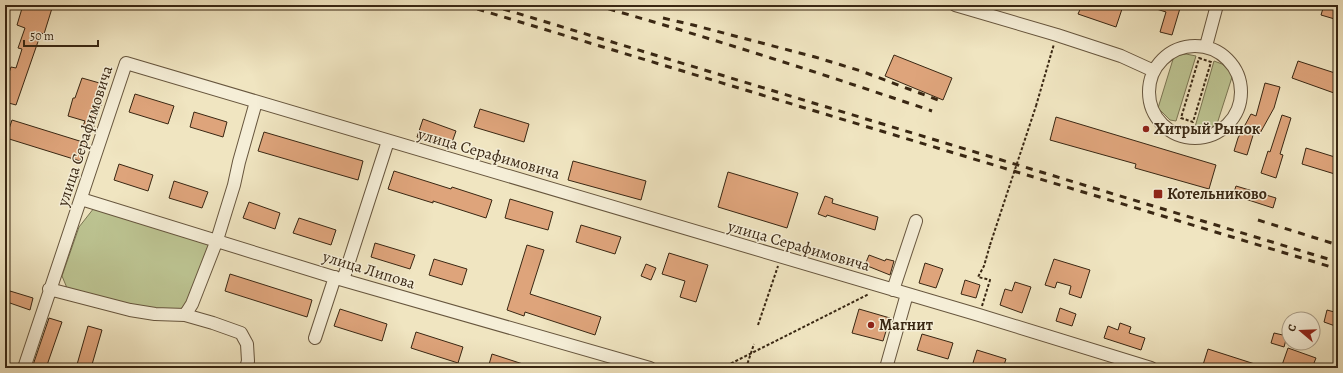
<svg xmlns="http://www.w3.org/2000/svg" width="1343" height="373" font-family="Alegreya,serif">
<rect width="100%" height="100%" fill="#f0e5c1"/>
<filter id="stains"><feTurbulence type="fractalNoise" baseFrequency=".005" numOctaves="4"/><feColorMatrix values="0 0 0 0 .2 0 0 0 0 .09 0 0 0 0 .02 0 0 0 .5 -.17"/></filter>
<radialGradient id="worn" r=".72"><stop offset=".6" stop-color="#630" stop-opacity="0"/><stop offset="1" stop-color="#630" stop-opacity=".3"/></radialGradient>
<path fill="#bcc391" stroke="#7a7552" d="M1186,54L1196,56L1176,121L1170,120L1158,108L1174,56Z
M1214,61L1222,64L1233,74L1217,124L1212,127H1195Z
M94,208L209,243L190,300L181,309L176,311L130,306L67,288L62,276L79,227Z"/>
<path fill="#dea47b" stroke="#392713" d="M23,5H53L44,34L41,33L16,105L5,102V85L11,67L16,68L22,49L18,48L25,28L17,25Z
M1082,5H1111L1122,9L1116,27L1078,14Z
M1151,5H1181L1172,35L1160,32L1166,12L1150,7Z
M1324,5H1338V20L1321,15Z
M894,55L952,78L943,100L885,76Z
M1298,61L1338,74V80L1334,93L1292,78Z
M82,78L103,84L97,104L101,105L93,129L83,126L85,121L68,116L73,98H75Z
M1265,83L1280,87L1274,108L1259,135L1254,132L1247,155L1234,151L1238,138L1251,114L1256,116Z
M135,94L174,106L168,124L129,112Z
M480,109L529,124L524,142L474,127Z
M194,112L227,122L223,137L190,127Z
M1282,115L1291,118L1280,154L1283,155L1276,178L1261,173L1268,151L1270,152Z
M1056,117L1216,165L1209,189L1135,168L1136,164L1050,140Z
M423,119L456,131L450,148L417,137Z
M12,120L86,143L80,161L6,138Z
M264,132L363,161L358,180L258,151Z
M1306,148L1338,158V175L1302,164Z
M573,161L646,181L641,200L568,180Z
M119,164L153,175L148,191L114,180Z
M394,171L451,189L452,187L492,200L486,218L433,201V203L388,189Z
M728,172L798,193L787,228L718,207Z
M174,181L208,192L202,208L169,198Z
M1236,186L1276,198L1273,208L1233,195Z
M825,196L833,199L832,203L878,217L875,230L827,215L826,217L818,214Z
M510,199L553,212L548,230L505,218Z
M249,202L280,213L275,229L243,218Z
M299,218L336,230L331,245L293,233Z
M581,225L621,237L615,254L576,242Z
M375,243L415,255L410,269L371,257Z
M527,245L544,250L530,294L601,317L595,335L525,312L524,316L507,310Z
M669,253L708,265L696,302L680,297L685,281L662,274Z
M869,255L885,261L886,259L894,261L890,275L865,265Z
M434,259L467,269L462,285L429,275Z
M1054,259L1090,270L1081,298L1069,294L1071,286L1057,282L1055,288L1045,285Z
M925,263L943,269L936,288L919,283Z
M646,264L656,268L651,280L641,276Z
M230,274L312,300L307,317L225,291Z
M965,280L980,285L976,298L961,294Z
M1015,282L1031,287L1022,313L1000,305L1005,289L1012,291Z
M10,291L33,298L30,310L7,302Z
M1060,308L1076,314L1072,326L1056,321Z
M340,309L387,324L382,341L334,326Z
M859,309L890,318L883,341L852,333Z
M1327,310L1338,313V327L1324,322Z
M49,318L62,322L46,368H32Z
M1120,323L1131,327L1129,333L1145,338L1141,350L1104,338L1108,326L1118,330Z
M88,326L102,330L91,368H76Z
M416,332L463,347L458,363L411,348Z
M1274,333L1287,336L1284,347L1271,343Z
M922,334L953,343L948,359L917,350Z
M1288,348L1316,358L1312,368L1298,364L1297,368H1281Z
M1208,349L1261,366V368H1202Z
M977,350L1006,359L1003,368H978L972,366Z
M492,354L529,366V368H488Z"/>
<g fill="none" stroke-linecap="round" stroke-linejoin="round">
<defs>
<path id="minor" d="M955,5L1057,35L1121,56L1154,71
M1149 92a46 46 0 1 1 92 0a46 46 0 1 1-92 0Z
M1206,46L1217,5
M81,199L343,280L650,368
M343,280L388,141
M49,289L130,310L155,314L185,315L213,323L241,333L247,344L248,361L246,368
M893,290L916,221
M185,315L192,304L217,240L234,185L239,162L256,102
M315,338L335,277
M24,368L126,63L979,315L1151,368
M886,368L907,294"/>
</defs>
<use href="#minor" stroke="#67563e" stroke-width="14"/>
<path stroke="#392713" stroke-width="2" stroke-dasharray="3 2" stroke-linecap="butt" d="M1199,58L1211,62L1193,122L1181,118Z
M1036,106L1054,44
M982,306L990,280L978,277L984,266L990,245
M758,325L778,266
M722,368L869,294
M746,368L754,344"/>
<use href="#minor" stroke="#f5eed7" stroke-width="12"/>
<path stroke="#392713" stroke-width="3" stroke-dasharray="7 7" stroke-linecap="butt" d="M464,5L1338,269
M490,5L1338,262
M595,5C708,37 820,73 932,111
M663,18L693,25L815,57L861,71L938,100
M1258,220L1338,245"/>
<path stroke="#392713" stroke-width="2" stroke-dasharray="3 2" stroke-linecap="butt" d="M990,245L1036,106"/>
</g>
<g fill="#8f2418" stroke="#f5eed7" stroke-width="1.5">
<circle cx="1146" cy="129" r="4"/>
<rect x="1153" y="189" width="10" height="10" rx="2"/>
<circle cx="871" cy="325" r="4"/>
</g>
<g text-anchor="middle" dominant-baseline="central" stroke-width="3" stroke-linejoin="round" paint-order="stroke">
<g font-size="16" font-weight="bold" fill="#392713" stroke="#f5eed7" text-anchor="start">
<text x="1154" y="129">Хитрый Рынок</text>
<text x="1167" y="194">Котельниково</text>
<text x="879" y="325">Магнит</text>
</g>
<g font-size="16" fill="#392713" stroke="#f5eed7">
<text transform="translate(85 136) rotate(-72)">улица Серафимовича</text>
<text transform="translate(489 154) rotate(16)">улица Серафимовича</text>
<text transform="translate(799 246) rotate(16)">улица Серафимовича</text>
<text transform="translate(369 270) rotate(17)">улица Липова</text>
</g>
</g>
<rect width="1343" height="373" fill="none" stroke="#f0e5c1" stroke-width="20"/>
<rect x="6" y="6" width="1331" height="361" fill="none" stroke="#392713" stroke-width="2"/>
<rect x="10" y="10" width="1323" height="353" fill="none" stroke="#392713"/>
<g transform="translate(1301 331) rotate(289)"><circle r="19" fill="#f5eed7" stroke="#aa9e89"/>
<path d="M0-3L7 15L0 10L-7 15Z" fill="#8f2418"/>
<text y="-6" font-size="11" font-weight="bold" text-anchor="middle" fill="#392713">С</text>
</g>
<path d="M24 40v6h74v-6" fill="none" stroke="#392713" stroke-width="2"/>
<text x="30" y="40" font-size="12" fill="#392713" stroke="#f5eed7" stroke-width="3" paint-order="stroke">50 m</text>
<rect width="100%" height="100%" filter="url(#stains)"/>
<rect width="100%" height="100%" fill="url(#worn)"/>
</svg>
